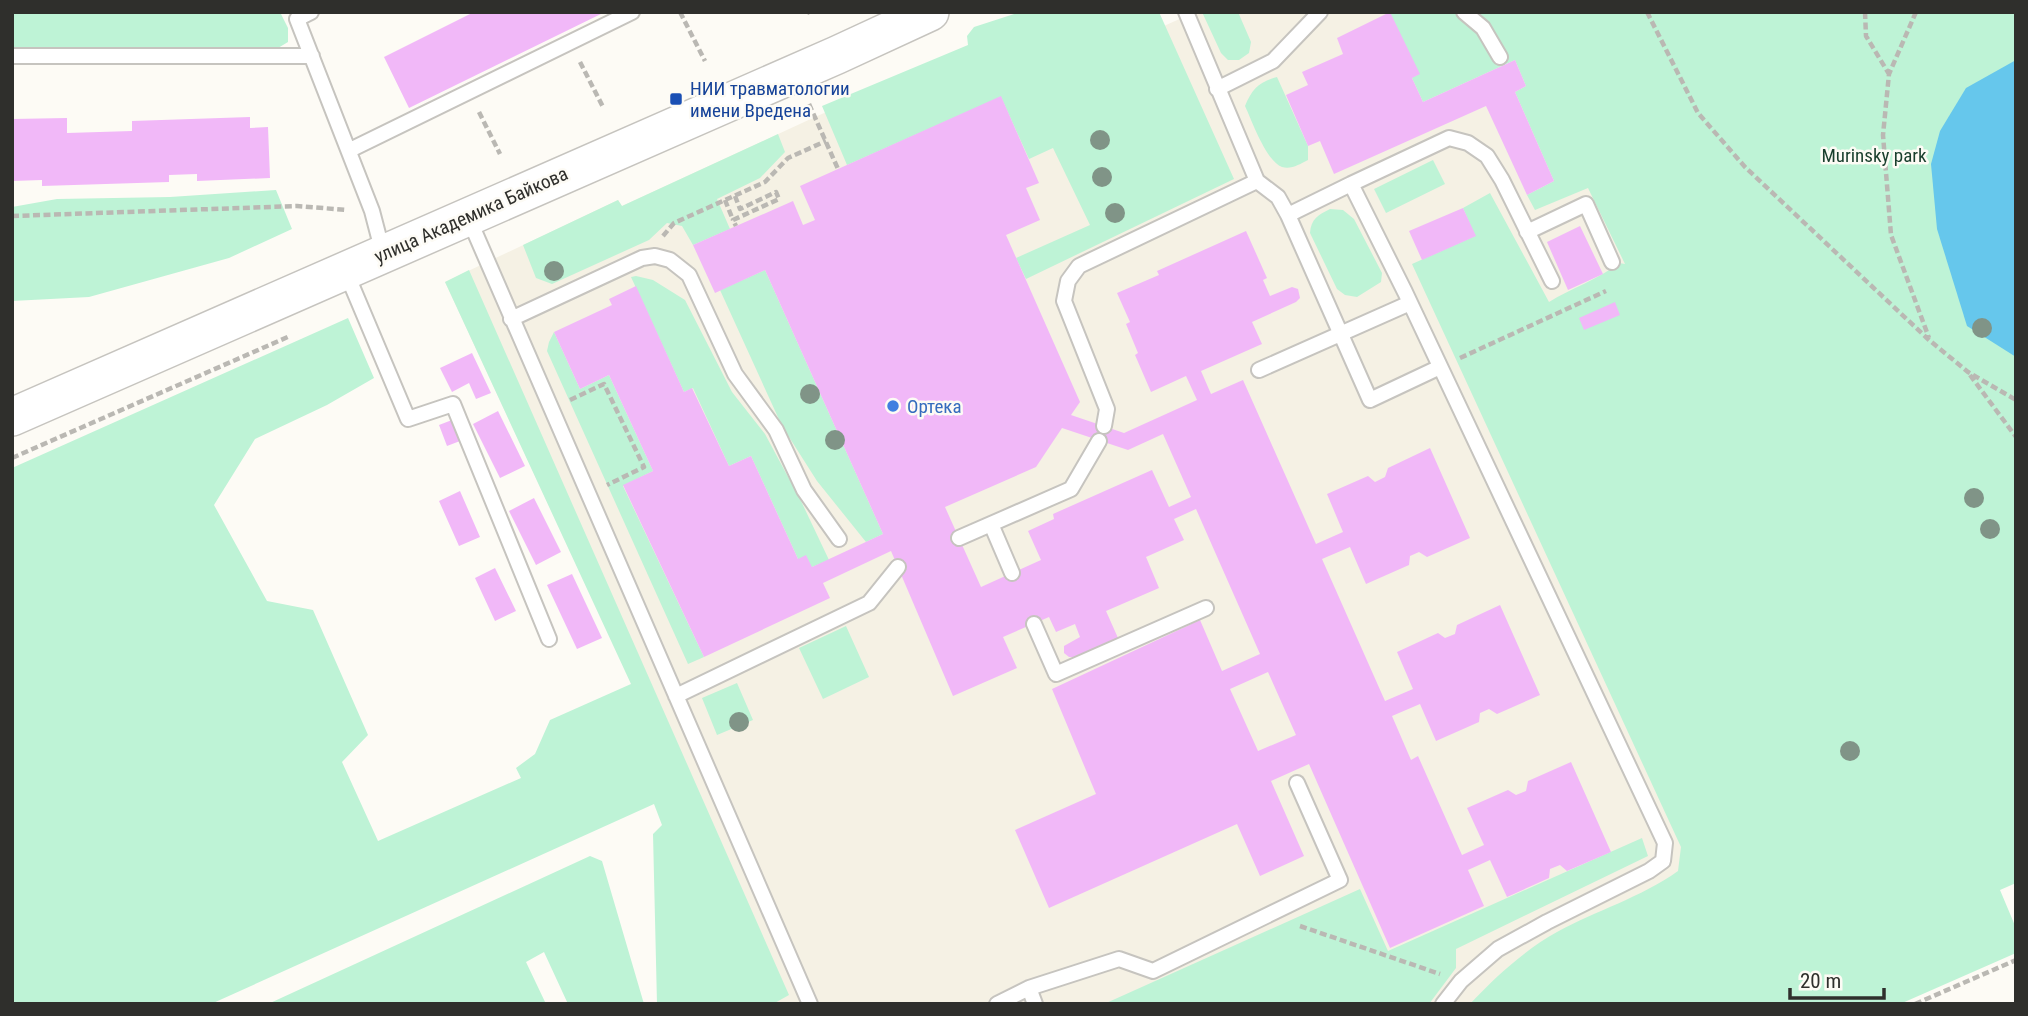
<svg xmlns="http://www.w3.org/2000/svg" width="2028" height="1016" font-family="'Roboto Condensed',sans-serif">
<rect width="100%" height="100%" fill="#fdfbf5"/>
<path fill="#f5f1e4" d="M1055,12L1155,30L1195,12H1584L1630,110L1725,1004H699L682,792L445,282L618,200L622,206L815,117Z"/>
<path fill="#bef3d6" d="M12,12H280L288,28V42L273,51L12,63Z
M1020,12H1159L1234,179L1026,279L1016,258L1090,225L1053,148L1029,159L1001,97L847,165L822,106L968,45L967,36L974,27Z
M1202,12H1238L1251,42L1249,53L1239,60H1228L1221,53Z
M1390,12H2016V883L2000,890L2016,928V953L1900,1004H1470C1494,978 1526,949 1557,932C1597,910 1640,898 1678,871L1681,847L1412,264L1475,236L1463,208L1490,193L1549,302C1571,288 1598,280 1619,263L1625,264L1588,188L1535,210L1527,195L1554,181L1515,92L1526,86L1515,60L1423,102L1412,78Z
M1277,77L1308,146V160C1300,164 1291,170 1282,167C1266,161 1252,121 1245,106C1252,89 1259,82 1277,77Z
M778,134L785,152L760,178L717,199L730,229L693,245L682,226L667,223L649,240L552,284L536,278L523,245L618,200L622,206Z
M1433,160L1445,184L1386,213L1374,189Z
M276,190L292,229L229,258L89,297L12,301V207L57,199L170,197Z
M1330,209L1343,210L1354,219L1382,273L1381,282L1357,297L1345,295L1337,289L1310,233C1311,219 1318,215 1330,209Z
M469,270L789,995L773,1004H657L653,834L662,825L654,804L211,1004H12V468L348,318L374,378L327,405L255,439L214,505L267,601L313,610L368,735L342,762L378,841L521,778L516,768L535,754L550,720L631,684L445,282Z
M765,270L883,534L866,542L817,481L782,426L720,290Z
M636,276L653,280L685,300L732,392L765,434L801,501L829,560L812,567L798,559L751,456L729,466L693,388L684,392L631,277Z
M554,332L580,389L609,375L653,471L623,486L704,657L688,664L547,351L549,342Z
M846,626L869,677L823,699L799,648Z
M737,683L753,720L717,735L702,698Z
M1642,838L1648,856L1456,949V968L1429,1004H1104L1360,889L1388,951Z
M590,856L602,861L644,1004H568L544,952L526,962L546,1004H268Z"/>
<path fill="#66c7ec" d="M2016,60V357L1967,326L1937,229L1931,164L1940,131L1966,88Z"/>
<path fill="#f1b8f8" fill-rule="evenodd" d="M474,12H605L409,108L384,57Z
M1390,12L1420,74L1412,78L1423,102L1515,60L1526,86L1515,92L1554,181L1527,195L1486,106L1334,174L1320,141L1308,146L1286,95L1308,85L1302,72L1343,54L1337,38Z
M1001,96L1039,183L1026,188L1040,220L1006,235L1080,402L1071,415L1124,433L1197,400L1186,376L1151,392L1135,355L1138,353L1126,324L1130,322L1117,293L1159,275L1157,271L1246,231L1267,278L1263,280L1270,296L1292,287L1298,289L1300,298L1296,302L1252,322L1262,344L1201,371L1211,394L1243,380L1316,544L1343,532L1327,494L1368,476L1375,482L1385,477L1388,468L1430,448L1470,538L1427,557L1419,552L1410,556L1409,565L1366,584L1350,547L1322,559L1385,701L1413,689L1397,652L1438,633L1445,638L1455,634L1457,625L1500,605L1540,695L1497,714L1489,709L1480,713L1479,722L1436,741L1420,704L1392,716L1411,760L1418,756L1462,855L1484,845L1467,808L1508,790L1516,795L1526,791L1528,781L1571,762L1611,852L1567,871L1560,865L1550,869L1549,878L1507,897L1490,860L1468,870L1484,906L1390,948L1309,764L1271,781L1304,856L1260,876L1237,824L1049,908L1015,830L1096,794L1052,689L1200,620L1222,671L1260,654L1196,509L1174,519L1184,540L1146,557L1159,588L1106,611L1118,638L1076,657H1069L1064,653V646L1080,637L1075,624L1056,632L1049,617L1003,637L1017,668L953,696L891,551L823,583L830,598L704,657L623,485L653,471L609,375L580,389L554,332L612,305L609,299L636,286L684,392L692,388L729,466L751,456L798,559L806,555L812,567L883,534L765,270L715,293L693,245L793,201L803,225L815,220L800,186ZM1062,428L1128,450L1163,434L1191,497L1169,507L1152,470L1053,514L1054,519L1028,531L1041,560L981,587L945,507L1036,467ZM1268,672L1296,735L1258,751L1230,689Z
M250,117V128L268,127L270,178L197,181V174L169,175V182L42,186V180L12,181V119L67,118V133L132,131V121Z
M1463,208L1476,236L1422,260L1409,231Z
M1580,226L1603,274L1568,290L1547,242Z
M1615,302L1620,315L1584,330L1579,318Z
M472,353L491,393L476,399L469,383L452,392L440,368Z
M498,411L525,466L500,478L473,424Z
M452,420L460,441L447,446L439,425Z
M460,491L480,537L459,546L439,501Z
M534,498L561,552L536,565L509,511Z
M495,568L516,611L495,621L475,578Z
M572,574L602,638L577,649L547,585Z"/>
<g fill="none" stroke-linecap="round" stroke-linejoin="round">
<defs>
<path id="service" d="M311,12L297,19L372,211L383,253
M1186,12L1257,181L1278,197L1288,215L1351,184L1405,292L1665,843L1663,861L1649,871L1547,922L1498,949L1461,981L1443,1004
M1464,12L1483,28L1500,57
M12,56H312
M1217,89L1273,61L1320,12
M350,150L632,12
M1351,184L1449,138L1468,143L1487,156L1502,180L1552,281
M1288,215L1370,400L1440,367
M469,219L810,1004
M1527,232L1586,204L1612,262
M346,272L408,419L453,404L549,639
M511,319L642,258L655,256L670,260L689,275L735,374L776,430L804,490L839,539
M1259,370L1410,303
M1104,426L1107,409L1064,301L1068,281L1079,266L1257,181
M991,524L1012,573
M959,538L1071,489L1099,441
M1034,624L1056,674L1206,608
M676,696L869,603L898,567
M997,1004L1029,988
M1035,1004L1029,988L1119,959L1153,971L1340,880L1297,783"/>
<path id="tertiary" d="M12,417L837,55L930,12"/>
</defs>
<use href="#service" stroke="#c6c4bf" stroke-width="18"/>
<use href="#tertiary" stroke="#c6c4bf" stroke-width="40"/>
<path stroke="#bab8b3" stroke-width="4.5" stroke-dasharray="7 3.5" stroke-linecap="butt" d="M680,12L705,61
M809,12L810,14
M1647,12L1698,113L1745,167L1929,340L1968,372L2016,400
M1865,12L1866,36L1889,74
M1916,12L1889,74L1883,135L1891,235L1929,338
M580,62L603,107
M809,104L838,169
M479,112L500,154
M735,196L740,209L776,192L779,199L733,220L736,226
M725,200L733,220
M12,216L297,206L347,210
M663,236L674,223L765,182L788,158L826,141
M1460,358L1606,291
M1970,375L2016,437
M570,400L604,384L644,467L607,485
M12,458L290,336
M1300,926L1440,974
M1915,1004L2016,960"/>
<use href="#service" stroke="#fff" stroke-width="14"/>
<use href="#tertiary" stroke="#fff" stroke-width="37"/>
</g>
<g fill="#809487">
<circle cx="1100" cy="140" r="10"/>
<circle cx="1102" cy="177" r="10"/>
<circle cx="1115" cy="213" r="10"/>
<circle cx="554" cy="271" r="10"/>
<circle cx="1982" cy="328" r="10"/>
<circle cx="810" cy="394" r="10"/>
<circle cx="835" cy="440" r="10"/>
<circle cx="1974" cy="498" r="10"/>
<circle cx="1990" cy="529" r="10"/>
<circle cx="739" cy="722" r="10"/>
<circle cx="1850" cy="751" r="10"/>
</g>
<rect fill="#1a4fb4" stroke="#fdfbf5" stroke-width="2.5" x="669" y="92" width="14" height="14" rx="3.5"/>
<circle fill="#3f7fe0" stroke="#fdfbf5" stroke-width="2.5" cx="893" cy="406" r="7"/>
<g text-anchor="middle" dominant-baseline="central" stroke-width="5" stroke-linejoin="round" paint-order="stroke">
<g font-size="19" fill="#164399" stroke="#fdfbf5" text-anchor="start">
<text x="690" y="88">НИИ травматологии<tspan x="690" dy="22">имени Вредена</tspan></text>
</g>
<g font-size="19" fill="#193f2d" stroke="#fdfbf5">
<text x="1874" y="155">Murinsky park</text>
</g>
<g font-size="19" fill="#2f2f2c" stroke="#fdfbf5">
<text transform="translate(471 215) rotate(-24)">улица Академика Байкова</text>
</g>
<g font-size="19" fill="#366cbe" stroke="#fdfbf5" text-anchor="start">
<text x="907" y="406">Ортека</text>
</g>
</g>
<rect width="2028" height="1016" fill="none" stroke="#2f2f2c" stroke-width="28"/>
<path d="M1790 988v10h94v-10" fill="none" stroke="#2f2f2c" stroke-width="3.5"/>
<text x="1800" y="988" font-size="21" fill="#2f2f2c" stroke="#fdfbf5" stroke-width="5" paint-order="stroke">20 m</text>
</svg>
